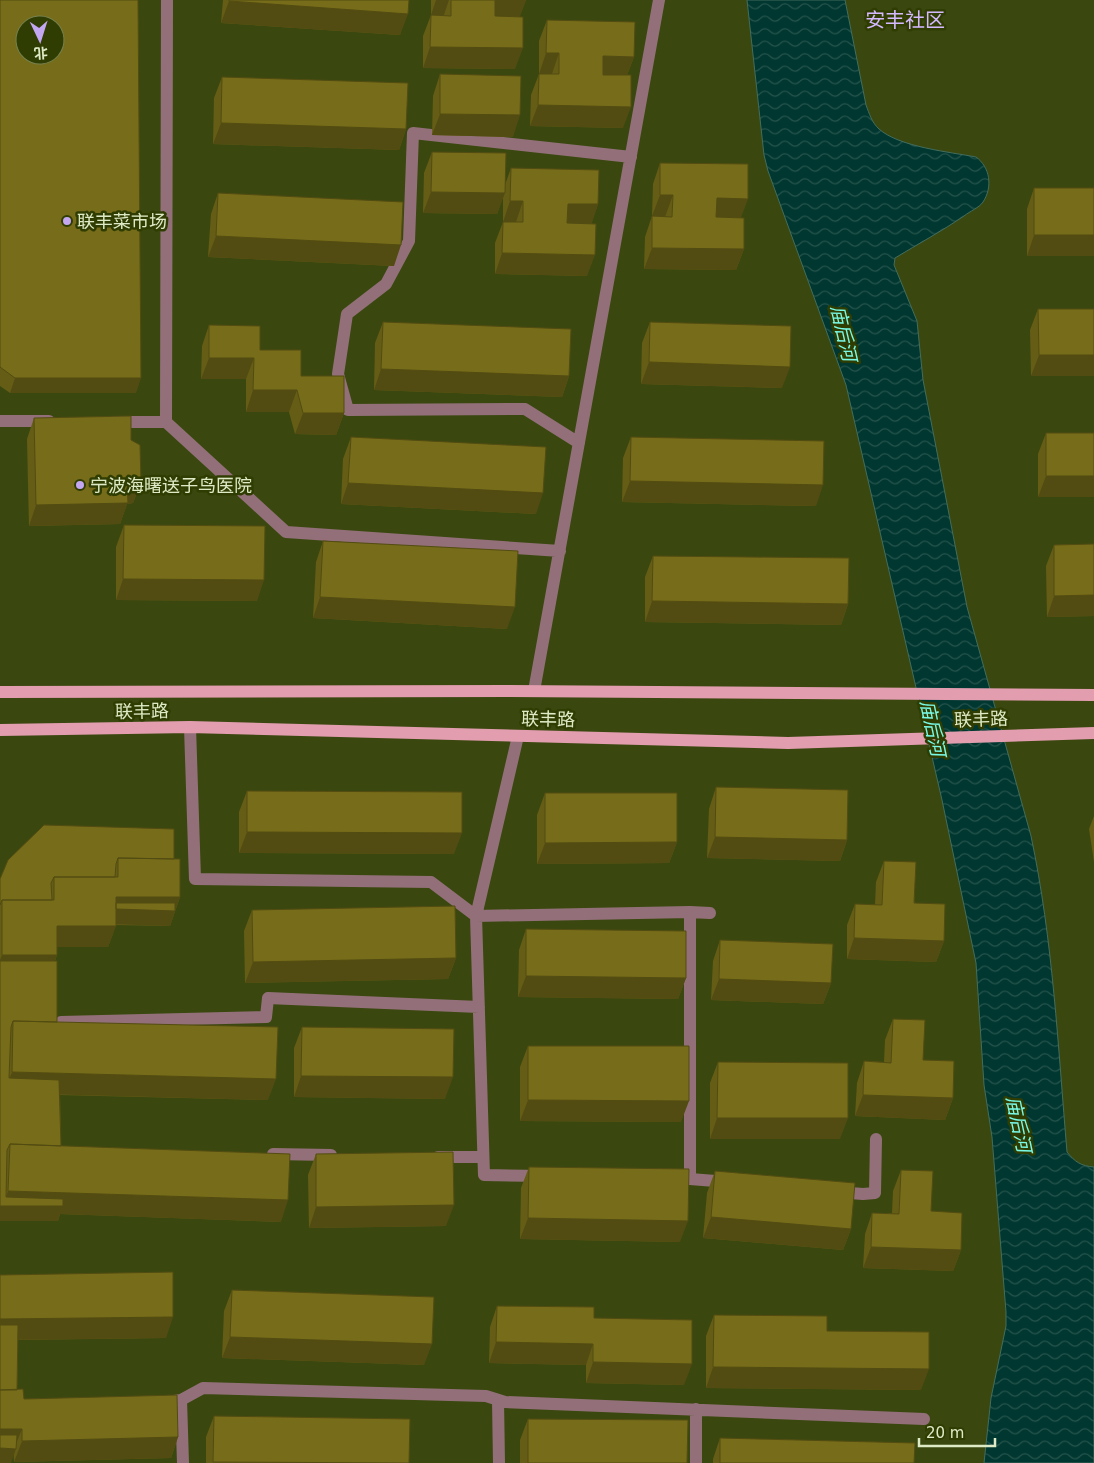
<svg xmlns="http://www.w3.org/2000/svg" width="1094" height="1463" font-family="'DejaVu Sans','Noto Sans SC',sans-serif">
<defs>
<pattern id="water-waves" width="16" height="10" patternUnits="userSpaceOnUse" patternTransform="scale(1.25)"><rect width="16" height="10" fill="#003730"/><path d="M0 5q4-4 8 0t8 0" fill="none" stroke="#25544c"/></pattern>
</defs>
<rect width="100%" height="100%" fill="#3a4810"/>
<path fill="url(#water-waves)" stroke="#436d5d" d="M747,0H845L866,105C869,113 872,123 879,129C899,147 950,152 976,157C990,167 993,187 983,202C979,208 970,211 964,216C942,231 918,244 895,258L894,265L917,321L923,380L967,607L1031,836C1053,940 1058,1047 1067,1152C1075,1162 1081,1166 1094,1167V1463H984L991,1398L1006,1326V1312L992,1137L984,1085L976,963L942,800L846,385L768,171L764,155Z"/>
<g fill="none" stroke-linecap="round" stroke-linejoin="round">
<path stroke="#937079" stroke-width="12" d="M0,421H49
M114,422H166L167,0
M166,422L286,532L560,551
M579,443L525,409L348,410L338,374L347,314L386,284L409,241L413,133L631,157
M534,691L659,0
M190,727L195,879L431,882L476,916L690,912L710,913
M518,736L476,916L484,1175L542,1176
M61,1022L266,1017L268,998L479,1007
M273,1154L331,1155
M438,1157H483
M672,1179H690V912
M690,1179L728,1182
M837,1192L863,1194L875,1193L876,1139
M181,1400L183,1463
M498,1400L499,1463
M161,1403L181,1400L203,1388L486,1396L505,1402L924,1419
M696,1409V1463"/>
<path stroke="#e29daf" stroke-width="12" d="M0,692L511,691L1094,695
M0,730L190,727L788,743L1094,733"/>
</g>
<path fill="#655d16" d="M0,0L136,393H10L0,386Z
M223,0H409L400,35L221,23Z
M431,0H526L519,17L515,69L423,68V36L431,15Z
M547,20L634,57L627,75L623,128L530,126L531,95L539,74V41Z
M440,74L513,137L432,135L433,96Z
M222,77L406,129L399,150L213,144L214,98Z
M432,152L505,185L511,168L598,204L591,224L587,276L495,274V243L503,222V197L497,214L423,213L424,173Z
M660,163L741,218L744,249L736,270L644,269L645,237L652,216L653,184Z
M1034,188H1094V256H1027V209Z
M218,193L394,266L208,257L211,214Z
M1038,309H1094L1031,376L1030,330Z
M383,322L569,376L562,397L374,390L375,343Z
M650,322L782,388L641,384L642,343Z
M209,325L260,350L301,376L344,413L336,435L295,434L289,412H246V379H201L202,346Z
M34,418L131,440L141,482L133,503L127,504L120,524L29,526L27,439Z
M1046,433H1094L1038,497V454Z
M351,437L536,514L341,504L343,459Z
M631,437L816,506L622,502L623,458Z
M124,525L257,601L116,600V547Z
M323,541L507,629L313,618L316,562Z
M1094,544V616L1047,617L1046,566L1054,545Z
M653,556L848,604L841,625L645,622V577Z
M716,787L847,840L840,861L707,858L709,809Z
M247,791L454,854L239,853V812Z
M545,793L677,842L669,863L537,864V815Z
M1094,816V862L1089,829Z
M174,859L180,897L170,926L116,925L108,947H57V955L55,961L57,1022L268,1100L60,1095L61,1146L281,1222L60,1214L58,1221H0V879L8,860Z
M884,861L944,941L936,962L847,959V925L855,904L875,905L876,882Z
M252,910L456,958L448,979L245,983L244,931Z
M526,929L686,978L678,999L518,997L519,950Z
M720,940L831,983L823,1004L711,1000L713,961Z
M893,1019L923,1060L953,1098L945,1120L855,1116L857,1083L864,1061L884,1062L885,1040Z
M302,1027L445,1099L294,1097V1048Z
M528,1046L681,1122L520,1121V1067Z
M718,1062L840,1139H710V1083Z
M316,1154L446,1226L309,1228L308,1175Z
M529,1167L680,1242L520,1239L521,1188Z
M901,1170L961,1250L953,1271L863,1268L865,1234L872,1213H892L893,1191Z
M715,1171L851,1229L843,1250L703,1238L707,1193Z
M0,1275L166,1338L18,1340L17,1390L24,1399L178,1437L171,1458L14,1462Z
M232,1290L424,1365L222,1358L224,1311Z
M497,1306L594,1318L684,1385L586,1383V1365L489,1363L490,1327Z
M714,1315L827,1331L921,1390L706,1388V1336Z
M214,1416L409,1463H206V1437Z
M528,1419L687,1463H520V1440Z
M720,1438L914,1463H713V1459Z"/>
<path fill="#534c12" d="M436,0H449L444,15H431Z
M495,0H526L519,19L488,18Z
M229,1L408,14L400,35L221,23Z
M430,47L523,48L515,69L423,68Z
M546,53H559L552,74H539Z
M603,56L634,57L626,78L596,77Z
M538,105L631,107L623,128L530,126Z
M440,114L520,115L513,137L432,135Z
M221,123L406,129L399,150L213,144Z
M431,192L505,193L497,214L423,213Z
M660,195H673L665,217L652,216Z
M717,198L748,199L740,220L709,219Z
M510,201H523L516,222H503Z
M568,204H598L591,226L560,225Z
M1034,235H1094V256H1027Z
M216,236L401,245L394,266L208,257Z
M652,248L744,249L736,270L644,269Z
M502,253L595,255L587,276L495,274Z
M1039,355H1094V376H1031Z
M209,358H254L246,379H201Z
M649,362L790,367L782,388L641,384Z
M381,369L569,376L562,397L374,390Z
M15,378H141L136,393H10Z
M253,390H297L289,412H246Z
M303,413H344L336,435L295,434Z
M1046,476H1094V497H1038Z
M630,481L823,485L816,506L622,502Z
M141,482L133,503L127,504L120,524L29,526L36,505L127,483Z
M348,483L543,493L536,514L341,504Z
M123,579L264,580L257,601L116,600Z
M1094,595V616L1047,617L1054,596Z
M320,597L515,607L507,629L313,618Z
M652,601L848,604L841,625L645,622Z
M247,832L462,833L454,854L239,853Z
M715,837L847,840L840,861L707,858Z
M677,842L669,863L537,864L545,843Z
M116,897H180L170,926L108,924Z
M57,926H116L108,947H49Z
M854,938L944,941L936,962L847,959Z
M2,955H57L49,976H0V960Z
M456,958L448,979L245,983L253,962Z
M526,976L686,978L678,999L518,997Z
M719,979L831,983L823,1004L711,1000Z
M12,1072L276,1079L268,1100L4,1093Z
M301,1076L453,1077L445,1099L294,1097Z
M863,1095L953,1098L945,1120L855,1116Z
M528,1100L689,1101L681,1122L520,1121Z
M717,1118H848L840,1139H710Z
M8,1191L288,1200L281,1222L60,1214L58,1221H0V1206H3Z
M454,1205L446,1226L309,1228L316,1207Z
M711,1217L851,1229L843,1250L703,1238Z
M528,1218L688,1221L680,1242L520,1239Z
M871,1247L961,1250L953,1271L863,1268Z
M173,1317L166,1338L0,1340V1319Z
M230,1337L432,1344L424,1365L222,1358Z
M496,1342L593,1344L586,1365L489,1363Z
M593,1362L692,1364L684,1385L586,1383Z
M713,1367L929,1369L921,1390L706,1388Z
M0,1429H22L14,1449H16L11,1463H0Z
M178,1437L171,1458L14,1462L22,1441Z"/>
<path fill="#766c19" stroke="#534c12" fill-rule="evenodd" d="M0,0H138L141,378H15L0,367ZM25,25H55V55H25Z
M229,0H409L408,14L229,1Z
M451,0H495V16L523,17V48L430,47L431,15L451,16Z
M547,20L635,22L634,57L603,56V75H631V107L538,105L539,74H559V53H546Z
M440,74L521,76L520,115L440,114Z
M222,77L408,83L406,129L221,123Z
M432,152L506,153L505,193L431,192Z
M660,163L748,164V199L717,198L716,217L744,218V249L652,248V216L672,217L673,195H660Z
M511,168L599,170L598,204H568L567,223L596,224L595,255L502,253L503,222H523V201H510Z
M1034,188H1094V235H1034Z
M218,193L403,202L401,245L216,236Z
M1038,309H1094V355H1039Z
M383,322L571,329L569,376L381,369Z
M650,322L791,326L790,367L649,362Z
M209,325L260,326V350H301V376H344V413H303L297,390H253L254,358H209Z
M131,416V440L140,445L141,482L127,483L128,503L36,505L34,418Z
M1046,433H1094V476H1046Z
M351,437L546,447L543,493L348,483Z
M631,437L824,441L823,485L630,481Z
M124,525L265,526L264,580L123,579Z
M323,541L518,551L515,607L320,597Z
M1094,544V595L1054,596V545Z
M653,556L849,558L848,604L652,601Z
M716,787L848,790L847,840L715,837Z
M247,791L462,792V833L247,832Z
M545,793H677V842L545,843Z
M44,825L174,829V859L118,858L116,864L115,877H54L51,883L52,900H2L0,905V879L8,860Z
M118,858L180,859V897H116V926H57V955H2V900H54V877H118Z
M884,861L916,862L914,903L945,904L944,941L854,938L855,904L882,905Z
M116,903H175V911L116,909Z
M455,906L456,958L253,962L252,910Z
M526,929L686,931V978L526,976Z
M720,940L833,944L831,983L719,979Z
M0,961H57V1022L13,1021L11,1027L9,1078L59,1080L61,1146L10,1144L7,1150L6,1197L63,1199V1206H0Z
M893,1019L925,1020L923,1060L954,1061L953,1098L863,1095L864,1061L891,1063Z
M13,1021L278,1027L276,1079L12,1072Z
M302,1027L454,1029L453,1077L301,1076Z
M528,1046H689V1101L528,1100Z
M718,1062L848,1063V1118H717Z
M10,1144L290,1154L288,1200L8,1191Z
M453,1152L454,1205L316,1207V1154Z
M529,1167L689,1169L688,1221L528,1218Z
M901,1170L933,1171L931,1211L962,1213L961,1250L871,1247L872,1213L899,1214Z
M715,1171L855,1183L851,1229L711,1217Z
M173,1272V1317L0,1319V1275Z
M232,1290L434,1297L432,1344L230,1337Z
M497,1306L594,1307V1318L692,1320V1364L593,1362V1344L496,1342Z
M714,1315L827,1316V1331L929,1332V1369L713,1367Z
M0,1325H18L17,1390H0Z
M23,1389L24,1399L177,1395L178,1437L22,1441V1429H0V1390Z
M214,1416L410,1419L409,1463L213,1462Z
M528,1419L688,1420L687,1463H528Z
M0,1435H17L16,1449L0,1448Z
M720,1438L915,1443L914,1463H720Z"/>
<g fill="#c4a7f1" stroke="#303d02" stroke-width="2">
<circle cx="67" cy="221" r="5"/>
<circle cx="80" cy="485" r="5"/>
</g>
<g text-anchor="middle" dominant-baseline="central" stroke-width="5" stroke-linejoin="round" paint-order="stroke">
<g font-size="18" fill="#deeac5" stroke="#303d02" text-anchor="start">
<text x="77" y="221">联丰菜市场</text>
<text x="90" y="485">宁波海曙送子鸟医院</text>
</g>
<g font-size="18" fill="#deeac5" stroke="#303d02">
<text transform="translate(142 711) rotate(-1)">联丰路</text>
<text transform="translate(548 719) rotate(1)">联丰路</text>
<text transform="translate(981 719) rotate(-2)">联丰路</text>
</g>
<g font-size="19" font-style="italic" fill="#78fae7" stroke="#303d02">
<text transform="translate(844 333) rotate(77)">庙后河</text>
<text transform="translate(933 728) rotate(78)">庙后河</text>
<text transform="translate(1019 1124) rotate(78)">庙后河</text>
</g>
<g font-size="20" fill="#d4b9ff" stroke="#303d02">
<text x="905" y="20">安丰社区</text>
</g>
</g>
<g transform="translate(40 40) rotate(176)"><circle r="24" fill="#303d02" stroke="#768250"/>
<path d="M0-4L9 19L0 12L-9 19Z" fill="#c4a7f1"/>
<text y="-8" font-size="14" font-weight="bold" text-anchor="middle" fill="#deeac5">北</text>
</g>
<path d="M919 1438v8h76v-8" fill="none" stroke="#deeac5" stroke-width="2.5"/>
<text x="926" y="1438" font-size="15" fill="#deeac5" stroke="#303d02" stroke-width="4" paint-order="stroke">20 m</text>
</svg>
